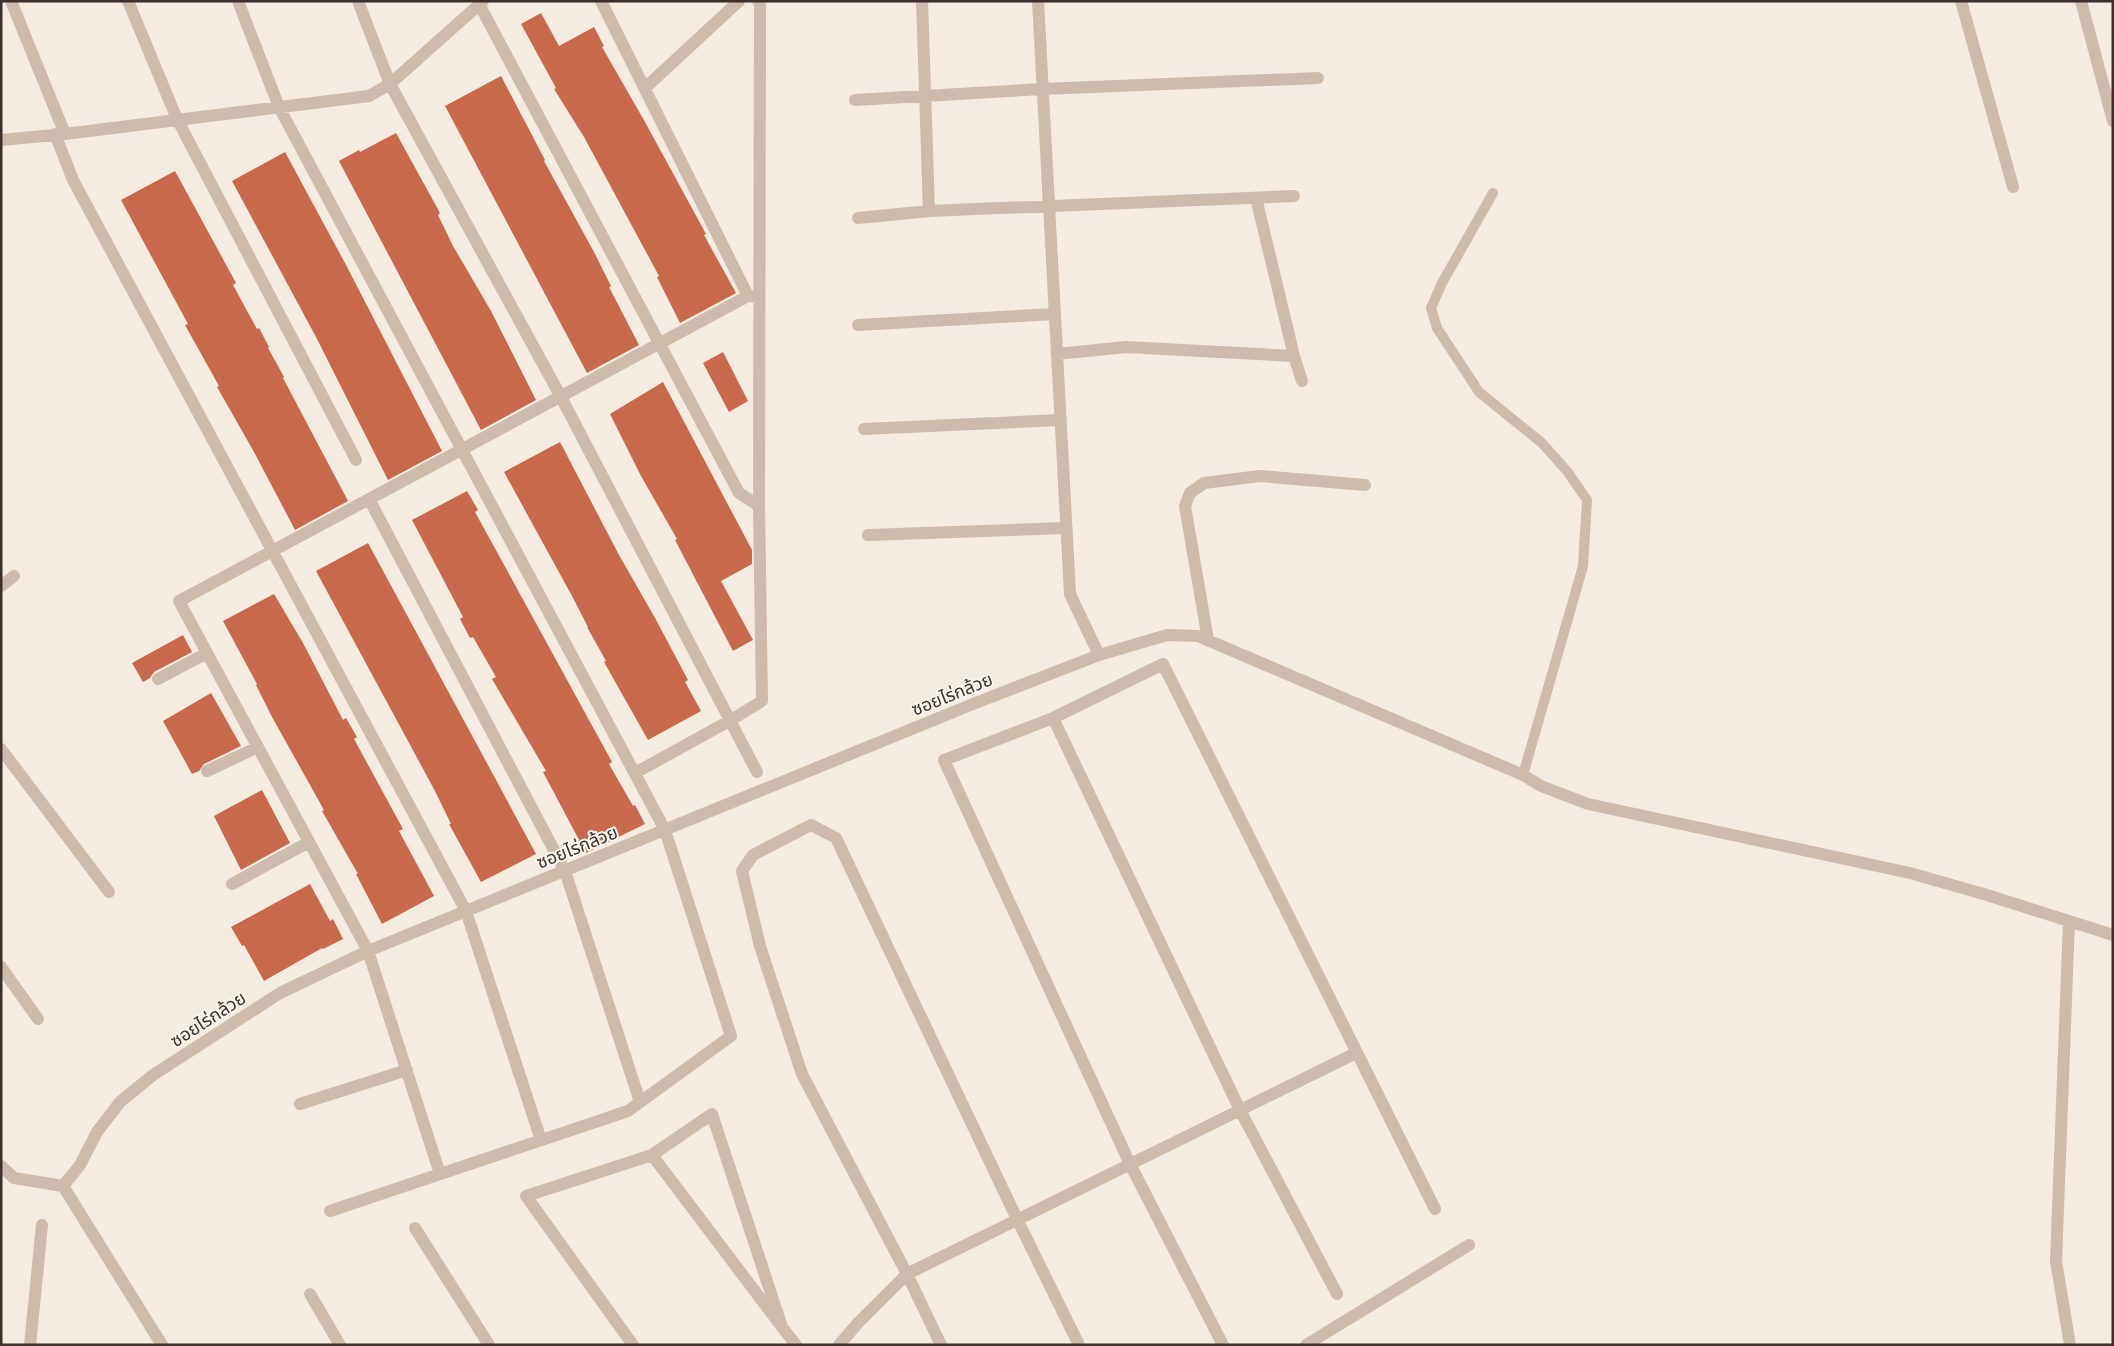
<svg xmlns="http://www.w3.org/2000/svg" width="2114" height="1346" font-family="'Space Grotesk','Noto Sans Thai',sans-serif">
<rect width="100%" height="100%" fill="#f4ebe1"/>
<path fill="#c8694b" d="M541,13L559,46L594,27L604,46L602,47L645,122L706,234L704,235L736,293L680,323L657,277L659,276L584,137L554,89L556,88L521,24Z
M501,76L545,160L544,161L594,252L611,286L609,287L639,345L587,373L445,106Z
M396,133L440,213L438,215L453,246L491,311L536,400L481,430L339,161L359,150L360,152Z
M285,152L346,265L442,451L388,480L316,337L232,181Z
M175,171L236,283L233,285L257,329L259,328L269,347L268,348L284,377L283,378L348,501L295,530L254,452L217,387L219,386L185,325L188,324L121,200Z
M723,352L748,401L729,412L703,363Z
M663,382L752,550V564L721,581L753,640L733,651L675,540L677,539L641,476L610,414Z
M560,442L619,555L655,618L688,680L685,682L701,711L648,740L604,662L606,661L587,627H588L572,596L504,472Z
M467,491L478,510L475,512L612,762L609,764L633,806L635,805L645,824L586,853L543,772L546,771L492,679L496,677L473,637L470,638L460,619L463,617L412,520Z
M368,543L536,854L481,882L449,824H451L435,791L316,571Z
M274,594L303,643L343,720L346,718L357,737L354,739L403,829L399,831L434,896L382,924L356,874H358L322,811L324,810L272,717L256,685L257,684L223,621Z
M183,635L192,652L154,672L150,678L143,682L132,663Z
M211,693L241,746L204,764L199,771L192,774L163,721Z
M262,790L290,843L241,870L214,816Z
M310,884L330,921L333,919L343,939L323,949L322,948L264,981L244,945L242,946L231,927Z"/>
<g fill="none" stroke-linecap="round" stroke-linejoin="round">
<path stroke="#cdbbac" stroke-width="10" d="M1493,193L1442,283L1431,308L1437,328L1479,392L1542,443L1567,471L1587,500L1583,566L1523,775"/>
<path stroke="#cdbbac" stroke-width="12" d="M11,1L65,134
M128,1L177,119L356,460
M238,1L279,107L665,830L731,1036L628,1111L330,1211
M358,1L390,84L561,397L757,772
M601,1L748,296
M922,1L929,211
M1038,1L1070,594L1099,655
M1961,1L2013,187
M2081,1L2113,121
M479,4L739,493L759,506
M645,88L739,1
M855,100L1042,89L1318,78
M55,134L73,180L466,911L541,1140
M1,140L65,134L369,96L390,84L483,1
M1256,198L1294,356L1302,381
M858,218L929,211L1294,196
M858,325L1054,314
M1057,354L1126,347L1294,356
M864,429L1060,420
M369,499L565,871L640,1102
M868,535L1066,528
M1,586L14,576
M1208,640L1185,506L1190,493L1204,483L1260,476L1365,485
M158,679L207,653
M1053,718L1240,1110L1337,1294
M1,749L109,892
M207,771L258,747
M635,773L731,720L762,701L759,506L760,5L758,1
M232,884L309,842
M2069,921L2056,1261L2070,1345
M1,967L38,1019
M300,1104L407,1070
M1,1166L14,1178L63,1186L162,1345
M440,1174L368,951L179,601L748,296L759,297
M63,1186L80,1165L97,1132L120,1102L153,1075L280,993L368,951L973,704L1099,655L1167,635L1198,636L1523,775L1541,786L1588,804L1910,873L1987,895L2113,935
M415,1228L489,1345
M310,1294L340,1345
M782,1327L712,1114L652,1155L782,1327L796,1345
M30,1345L42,1225
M633,1345L526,1196L652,1155
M839,1345L858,1323L907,1274L1356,1053
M941,1345L907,1274L802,1074L760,946L742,871L753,855L811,825L836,838L1017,1219L1079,1345
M1223,1345L1130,1164L944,760L1053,718L1163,664L1435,1209
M1306,1345L1469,1245"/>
</g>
<g text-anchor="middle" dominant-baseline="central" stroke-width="4" stroke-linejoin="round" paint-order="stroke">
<g font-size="18" fill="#3b302b" stroke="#fbf5ee">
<text transform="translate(952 694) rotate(-22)">ซอยไร่กล้วย</text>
<text transform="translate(577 847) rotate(-22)">ซอยไร่กล้วย</text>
<text transform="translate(208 1019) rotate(-33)">ซอยไร่กล้วย</text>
</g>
</g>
<rect width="2114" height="1346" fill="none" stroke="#3b302b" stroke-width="5"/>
</svg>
